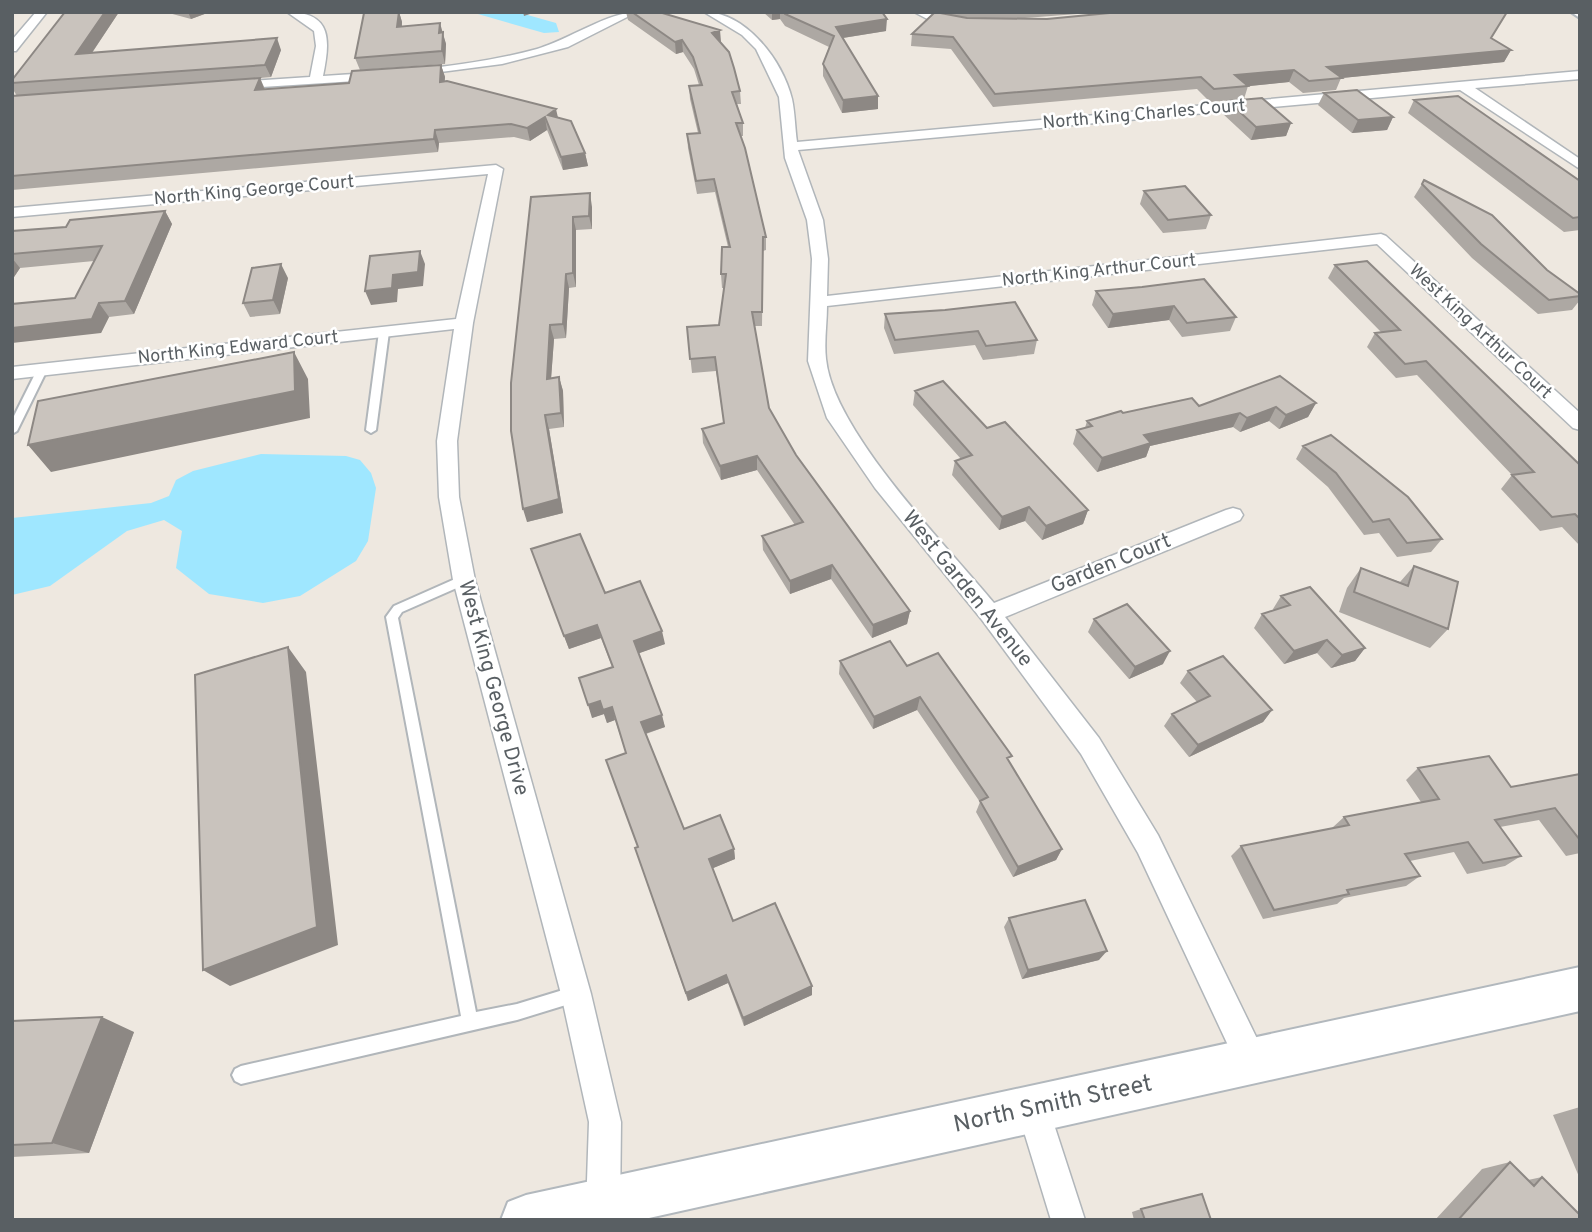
<svg xmlns="http://www.w3.org/2000/svg" width="1592" height="1232" font-family="Overpass,sans-serif">
<rect width="100%" height="100%" fill="#eee8e0"/>
<path fill="#9fe7ff" d="M471,12H517L556,23L559,32L544,33Z
M261,454L346,456L360,460L371,473L376,488L368,541L356,561L300,596L263,603L209,594L176,568L182,531L164,520L127,531L50,586L12,595V518L151,503L169,496L176,480L193,471Z"/>
<g fill="none" stroke-linecap="round" stroke-linejoin="round">
<defs>
<path id="lane" d="M384,329L389,332L376,430L371,433L366,430L379,332Z
M42,367L47,370L17,431L12,434V420L37,370Z
M464,575L470,580L468,583L402,612L398,618L476,1012L517,1004L576,986L582,988L584,994L582,1000L517,1020L241,1084L235,1081L232,1075L235,1069L241,1066L461,1016L386,617L394,606Z"/>
<path id="street" d="M36,12H47L16,51H12V40Z
M287,12C333,12 330,41 323,76C394,72 467,68 537,49C568,40 608,12 637,12L568,47L502,64L387,79L229,89V83L233,82L310,77L316,46L314,31Z
M704,12C746,12 782,60 792,99C795,113 795,128 797,142L1580,71V79L1475,88L1580,159V169L1460,90L798,150L823,220L828,259L827,296L1381,234L1386,236L1580,413V430L1573,428L1377,244L827,306C827,323 824,342 826,359C833,431 947,546 994,603L1226,510L1233,508L1240,510L1243,515L1240,520L1005,617L1099,738L1158,835L1263,1051L1268,1062L1263,1073L1252,1078L1241,1073L1138,853L1081,754L982,620L875,488L827,418L808,361L812,259L807,220L785,158L779,97L756,49L742,35Z
M914,12H929L965,25L959,28L935,23Z
M496,165L503,169L473,323L457,441L459,497L475,580L591,994L621,1122L620,1210L616,1220H590L586,1210L589,1122L561,994L453,580L439,497L437,441L454,329L12,379V367L456,319L488,174L12,217V208Z
M1033,1093L1044,1098L1049,1109L1085,1220H1051L1017,1109L1022,1098Z"/>
<path id="secondary" d="M1571,12H1580V18Z
M1580,967V1011L640,1220H501L508,1202L526,1195Z"/>
</defs>
<use href="#lane" stroke="#b1b6ba" stroke-width="4"/>
<use href="#street" stroke="#b1b6ba" stroke-width="3"/>
<use href="#secondary" stroke="#b2b8bd" stroke-width="4"/>
<use href="#lane" fill="#fff" fill-rule="evenodd"/>
<use href="#street" fill="#fff" fill-rule="evenodd"/>
<use href="#secondary" fill="#fff" fill-rule="evenodd"/>
</g>
<path fill="#ada8a3" d="M65,12H119L92,53L281,50L271,77L260,78L265,89L349,83L441,65L445,77L444,81L558,117L585,153L588,166L563,170L547,130L530,141L514,137L439,143L438,152L12,190V96H17L12,88V80Z
M165,12H210L191,19Z
M374,12H399L402,22V26L442,32L446,44L445,64L360,70L355,58Z
M626,12H659L721,42L740,91L741,104H737L743,123V136H740L766,237V250L763,251L762,326H754L769,408L796,455L910,611L907,624L872,638L831,579L790,594L763,550L762,536L795,525L757,470L721,480L703,443L702,429L724,423L716,371L692,373L687,327L719,325L724,288H722L721,274L728,247L715,192L697,194L688,148L687,134L698,133L690,99L689,86L699,85L694,69L683,52L676,54L628,20Z
M763,12H882L886,31L843,38L878,96V109L842,113L823,76V64L829,47L785,26L780,19L772,20Z
M943,12H1103L1025,18L1492,39L1511,50L1504,62L1341,78L1336,90L1303,93L1289,82L1248,86L1244,99L1210,102L1197,89L993,107L951,49L911,46L912,34L943,14Z
M1324,93L1393,117L1387,130L1352,133L1318,105Z
M1414,100L1580,181V230L1564,232L1408,113Z
M1228,101L1291,123L1286,136L1251,140L1223,114Z
M1422,184L1547,270L1580,294V300L1572,310L1538,314L1472,258L1414,197Z
M1144,191L1211,215L1206,229L1163,233L1140,204Z
M531,197L592,207V229L576,230V287L569,288L566,338L554,339L551,378L559,377L563,391L564,427L549,429L563,513L527,522Z
M165,211L172,224L134,314L109,317L101,333L75,298L94,261L20,268L12,280V231L66,227Z
M1335,265L1580,465V546L1562,527L1540,531L1501,489L1512,475L1417,375L1396,378L1367,347L1375,333L1381,332L1328,278Z
M288,278L280,314L250,317L243,303Z
M1096,291L1236,317L1230,331L1182,337L1169,320L1108,328L1092,305Z
M945,310L1037,340L1034,354L983,360L975,345L894,354L884,328L885,314Z
M915,391L987,428L1088,510L1083,524L1042,540L1025,521L999,530L952,475L955,461L961,459L913,405Z
M1316,403L1308,417L1279,429L1269,421L1240,432L1233,427L1150,446L1146,457L1097,472L1073,444L1077,430L1085,428L1087,421L1123,413L1199,406Z
M1303,446L1442,539L1431,552L1397,557L1379,533L1364,535L1328,487L1296,459Z
M531,549L605,593L665,644L639,653L665,727L646,734L684,829L734,849L735,859L713,868L733,921L812,986V995L744,1026L728,983L688,1001L635,848L638,847L626,753L615,720L607,723L604,714L592,718L612,667L601,638L569,649Z
M1414,566L1448,629L1430,648L1339,612L1347,588L1361,568L1400,582Z
M1281,596L1365,648L1355,661L1331,668L1317,653L1284,664L1254,628L1262,614L1274,611L1273,609Z
M1094,619L1163,664L1129,679L1088,632Z
M840,661L907,666L1009,763L1062,849L1056,860L1013,877L976,812L980,802L917,710L873,729L839,674Z
M1188,671L1272,710L1263,722L1189,757L1164,726L1172,714L1197,702L1180,683Z
M1418,768L1511,787L1580,774V853L1566,856L1539,820L1500,827L1521,856L1505,866L1467,874L1454,852L1410,861L1420,876L1406,886L1344,898L1337,904L1263,919L1231,856L1241,846L1332,828L1344,817L1421,802L1406,780Z
M1009,918L1099,960L1022,979L1004,927Z
M12,1021L134,1032L89,1153L12,1157Z
M1580,1107V1179L1553,1115Z
M1510,1162L1528,1180L1542,1177L1580,1220H1435L1482,1169Z
M1141,1209L1211,1220H1134L1132,1212Z"/>
<path fill="#8d8884" d="M105,12H119L83,66L76,54Z
M188,12H210L191,19Z
M399,12L402,22L401,39L397,27Z
M523,12H536L524,16Z
M772,12H780V19L772,20Z
M887,19L886,31L836,39V27Z
M440,23L446,44L445,64L442,51L439,33Z
M720,30L721,42L712,45V33Z
M277,38L281,50L271,77L265,65Z
M682,40L683,52L676,54L675,42Z
M1511,50L1504,62L1322,80L1327,67Z
M441,65L445,77L444,95L440,82Z
M1294,70L1289,82L1231,88L1235,75Z
M260,78L265,91L255,90Z
M878,96V109L842,113L843,100Z
M556,109L559,122L548,115Z
M545,117L547,130L530,141L527,128Z
M1393,117L1387,130L1352,133L1358,120Z
M1291,123L1286,136L1251,140L1256,127Z
M435,130L439,143L438,152L434,139Z
M585,153L588,166L563,170L561,157Z
M590,193L592,207V229L589,216Z
M165,211L172,224L134,314L125,301Z
M573,217L576,230V287L573,273Z
M420,251L425,264L423,286L398,289L397,302L371,305L365,291L393,275Z
M12,258L20,268L12,280Z
M281,264L288,278L280,314L273,300Z
M566,274L569,288L566,338L563,324Z
M99,303L109,317L101,333L12,343V328Z
M1174,306L1169,320L1108,328L1113,314Z
M550,325L554,339L550,393L547,379Z
M294,352L308,379L310,418L51,472L28,445Z
M559,377L563,391L564,427L561,413Z
M1316,403L1308,417L1279,429L1286,415Z
M1276,407L1269,421L1240,432L1247,418Z
M1240,413L1233,427L1150,446L1146,457L1097,472L1102,458L1144,435Z
M545,415L549,429L563,513L527,522L523,509Z
M757,456V470L721,480L720,466Z
M1029,507L1025,521L999,530L1002,517Z
M1088,510L1083,524L1042,540L1046,526Z
M832,565L831,579L790,594V581Z
M910,611L907,624L872,638L873,625Z
M597,625L601,638L569,649L564,636Z
M662,631L665,644L637,654L634,641Z
M1327,640L1317,653L1284,664L1294,651Z
M288,647L306,672L338,945L230,986L203,970Z
M1365,648L1355,661L1331,668L1342,655Z
M1170,651L1163,664L1129,679L1135,667Z
M920,697L917,710L873,729L874,717Z
M600,701L612,707L615,720L607,723L604,714L592,718L588,705Z
M1272,710L1263,722L1189,757L1198,745Z
M662,715L665,727L644,734L641,722Z
M734,849L735,859L711,869L709,859Z
M1062,849L1056,860L1013,877L1018,867Z
M1107,951L1099,960L1022,979L1028,970Z
M726,975L728,983L688,1001L686,993Z
M812,986V995L744,1026L743,1018Z
M102,1017L134,1032L89,1153L52,1143Z"/>
<path fill="#c9c3bd" stroke="#8d8884" stroke-width="2" d="M65,12H105L76,54L277,38L265,65L12,83V80Z
M374,12H399L397,27L440,23L439,33L443,32L442,51L355,58L364,13Z
M632,12H659L720,30L712,33L729,52L734,68L740,91L732,92L743,123H736L745,148L766,237H763L762,312H752L769,408L796,455L910,611L873,625L832,565L790,581L762,536L803,522L757,456L720,466L702,429L724,423L715,357L690,359L687,327L719,325L726,274H721L722,247H730L714,179L696,181L687,134L700,133L689,86L702,85L693,57L682,40L675,42Z
M784,12H882L887,19L836,27L878,96L843,100L823,64L834,36L785,14Z
M935,12L967,18L1047,19L1120,12H1507L1491,38L1511,50L1327,67L1342,78L1309,81L1294,70L1235,75L1248,86L1214,89L1201,77L995,94L953,37L912,34Z
M441,65L440,82L447,81L556,109L548,115L571,121L585,153L561,157L545,117L527,128L511,124L435,130L434,139L12,176V96L260,78L255,90L349,83L352,71Z
M1357,90L1393,117L1358,120L1324,93Z
M1458,96L1580,181V217L1573,218L1414,100Z
M1262,98L1291,123L1256,127L1228,101Z
M1424,180L1492,215L1547,270L1580,294V296L1549,300L1481,244L1422,184Z
M1185,186L1211,215L1168,220L1144,191Z
M590,193L589,216L573,217V273L566,274L563,324L550,325L547,379L559,377L561,413L545,415L559,499L523,509L511,431V383L531,197Z
M165,211L125,301L99,303L92,319L12,328V304L75,298L102,246L12,254V231L66,227L70,220Z
M420,251L418,272L393,275L392,288L365,291L370,256Z
M1367,261L1580,465V519L1575,514L1552,517L1512,475L1534,472L1426,361L1405,364L1375,333L1400,330L1335,265Z
M281,264L273,300L243,303L252,268Z
M1204,279L1236,317L1187,323L1174,306L1113,314L1096,291L1142,287Z
M1015,302L1037,340L986,346L978,331L895,340L885,314L945,310Z
M294,352L295,391L28,445L38,401Z
M1280,376L1316,403L1286,415L1276,407L1247,418L1240,413L1144,435L1151,443L1102,458L1077,430L1092,426L1087,421L1121,411L1123,413L1192,398L1199,406Z
M943,381L987,428L1005,422L1088,510L1046,526L1029,507L1002,517L955,461L972,455L915,391Z
M1331,435L1408,497L1442,539L1407,543L1389,519L1373,522L1336,473L1303,446Z
M580,534L605,593L640,581L662,631L634,641L662,715L641,722L684,829L720,815L734,849L709,859L733,921L775,903L812,986L743,1018L726,975L686,993L635,848L638,847L606,760L626,753L612,707L603,710L600,701L588,705L579,678L613,667L597,625L564,636L531,549Z
M1414,566L1458,582L1448,629L1354,592L1361,568L1408,586Z
M1310,587L1365,648L1342,655L1327,640L1294,651L1262,614L1290,605L1281,596Z
M1127,604L1170,651L1135,667L1094,619Z
M890,641L907,666L938,653L1012,756L1007,758L1062,849L1018,867L980,801L988,797L920,697L874,717L840,661Z
M288,647L317,927L203,970L195,675Z
M1223,656L1272,710L1198,745L1172,714L1210,696L1188,671Z
M1489,756L1511,787L1580,774V840L1555,808L1495,820L1521,856L1483,863L1468,842L1405,854L1420,876L1347,890L1349,894L1274,910L1241,846L1349,825L1344,817L1439,799L1418,768Z
M1085,900L1107,951L1028,970L1009,918Z
M102,1017L52,1143L12,1145V1021Z
M1510,1162L1534,1186L1542,1177L1580,1215V1220H1458Z
M1202,1194L1211,1220H1145L1141,1209Z"/>
<g text-anchor="middle" dominant-baseline="central" stroke-width="5" stroke-linejoin="round" paint-order="stroke">
<g font-size="18" fill="#595f63" stroke="#fff">
<text transform="translate(1144 115) rotate(-5)">North King Charles Court</text>
<text transform="translate(254 191) rotate(-5)">North King George Court</text>
<text transform="translate(1099 271) rotate(-6)">North King Arthur Court</text>
<text transform="translate(1480 332) rotate(43)">West King Arthur Court</text>
<text transform="translate(238 348) rotate(-6)">North King Edward Court</text>
</g>
<g font-size="21" fill="#595f63" stroke="#fff">
<text transform="translate(1111 564) rotate(-22)">Garden Court</text>
<text transform="translate(967 589) rotate(51)">West Garden Avenue</text>
<text transform="translate(493 688) rotate(75)">West King George Drive</text>
</g>
<g font-size="24" fill="#595f63" stroke="#fff">
<text transform="translate(1053 1105) rotate(-12)">North Smith Street</text>
</g>
</g>
<rect width="1592" height="1232" fill="none" stroke="#595f63" stroke-width="28"/>
</svg>
